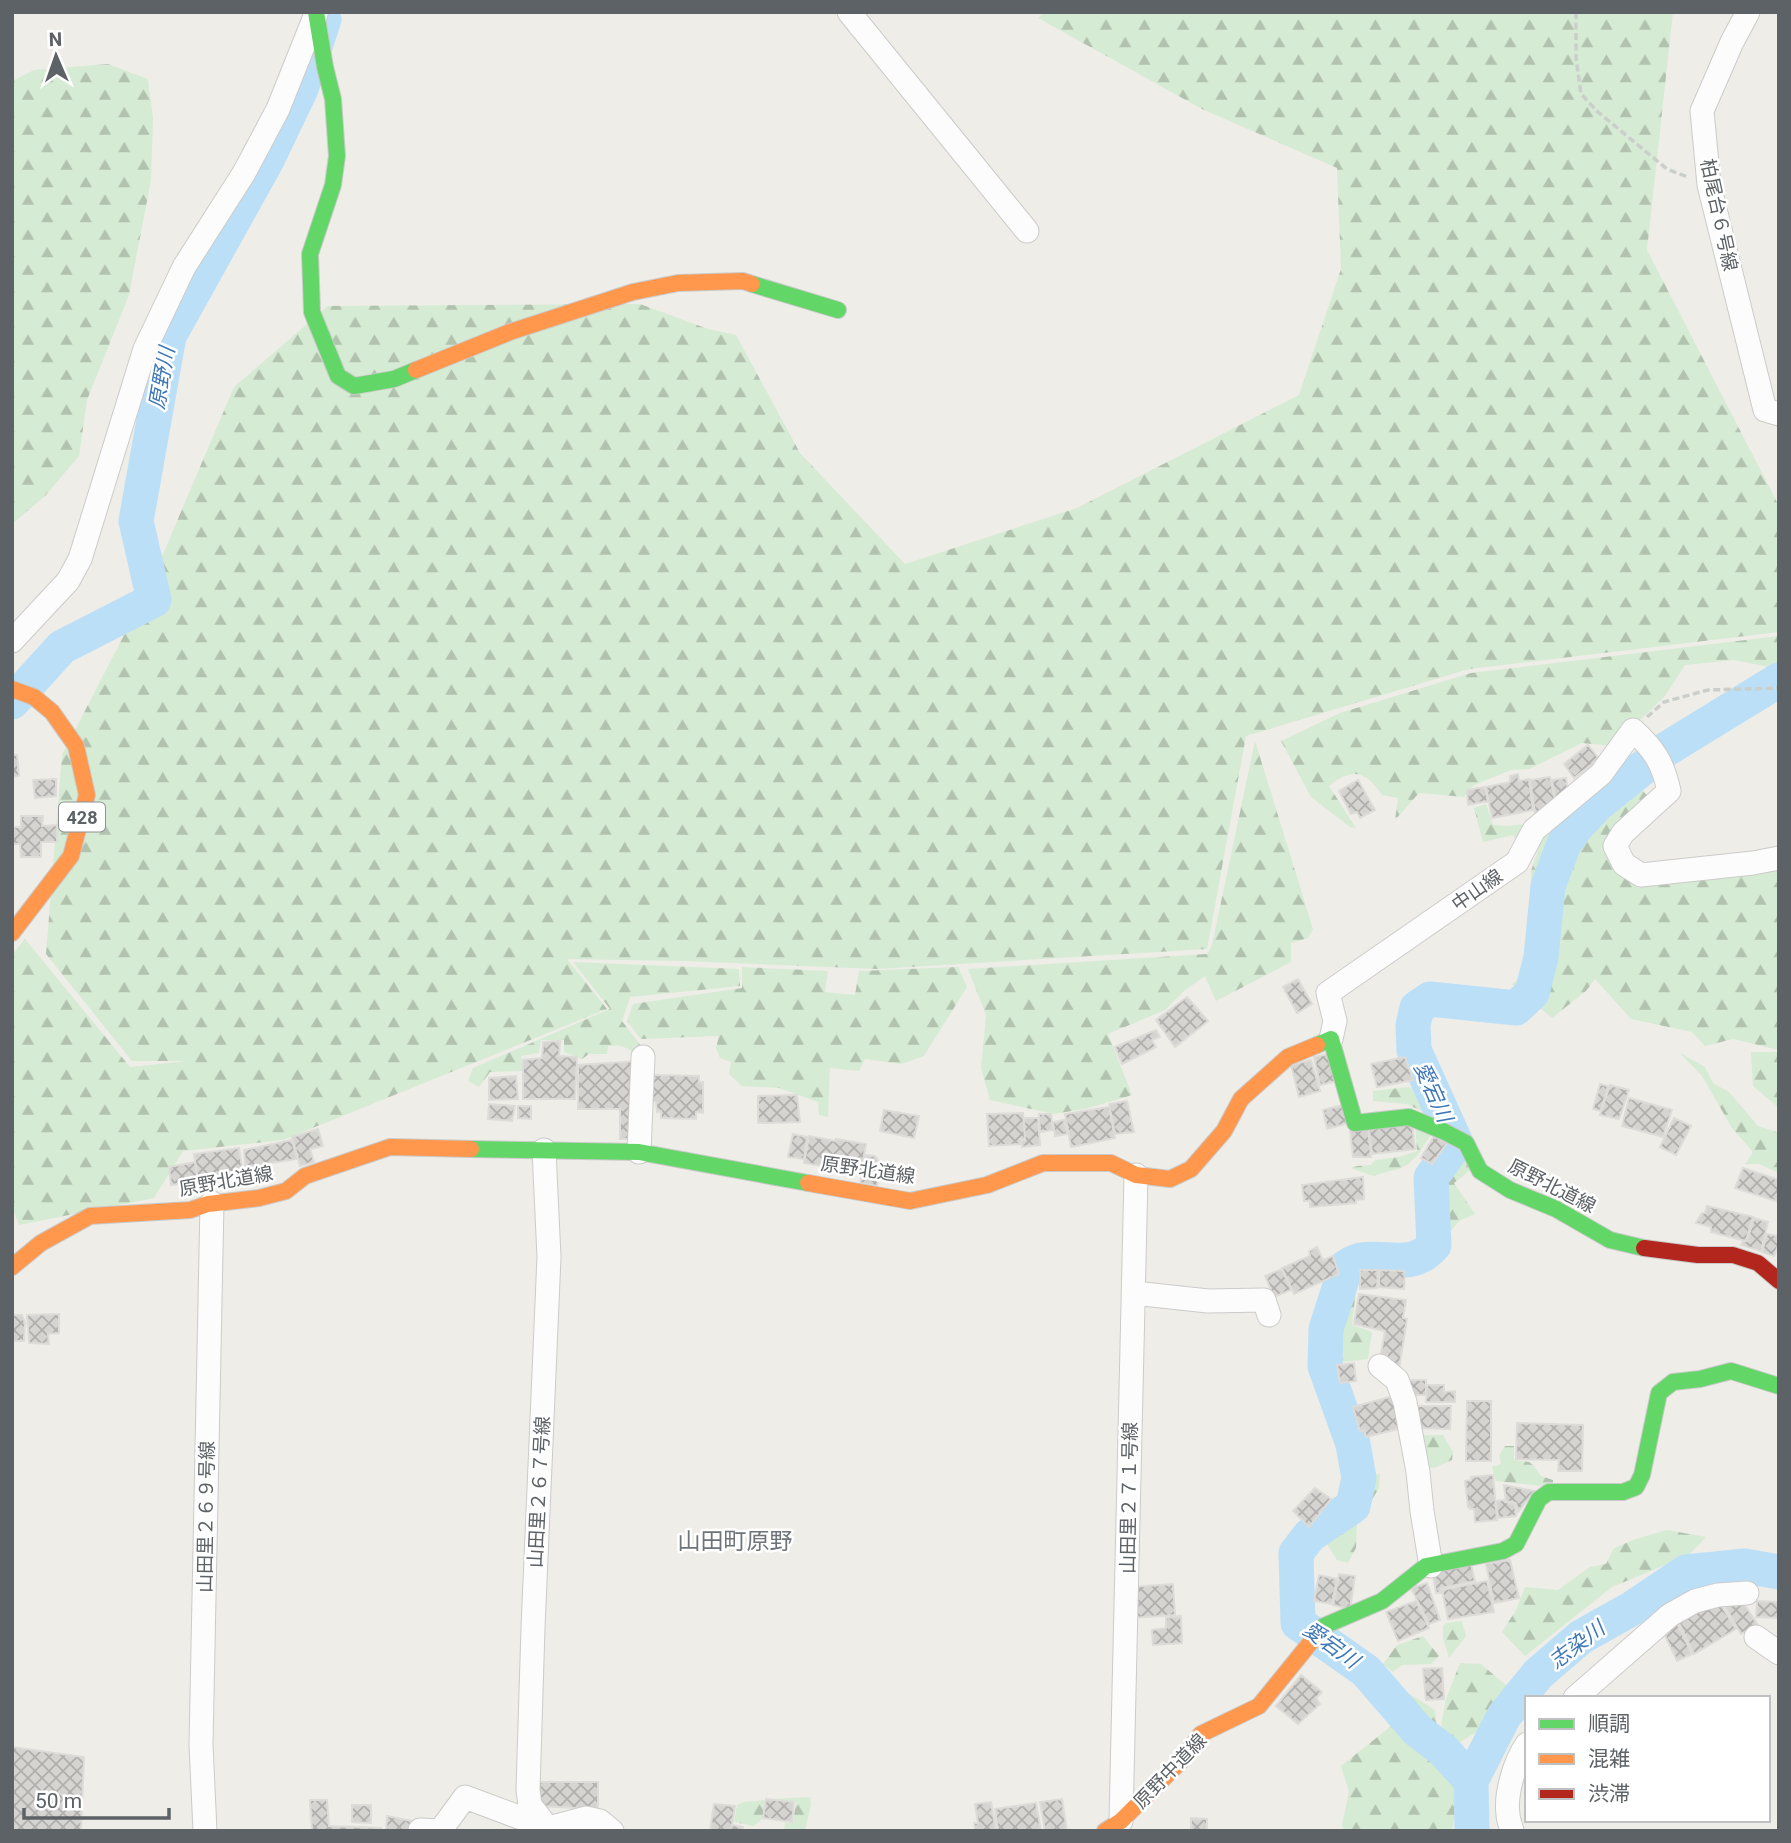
<svg xmlns="http://www.w3.org/2000/svg" width="1791" height="1843" font-family="Roboto,'Noto Sans JP',sans-serif">
<defs>
<pattern id="forest-firs" width="22" height="20" patternUnits="userSpaceOnUse" patternTransform="scale(1.75)"><rect width="22" height="20" fill="#d6ebd3"/><path d="M5 1l3.5 6h-7zM16 11l3.5 6h-7z" fill="#b1c2af"/></pattern>
<pattern id="building-cross-hatch" width="8" height="8" patternUnits="userSpaceOnUse" patternTransform="scale(1.75)"><rect width="8" height="8" fill="#d5d4d1"/><path d="M0 0l8 8M0 8l8-8" fill="none" stroke="#b0afad"/></pattern>
</defs>
<rect width="100%" height="100%" fill="#eeede8"/>
<path fill="url(#forest-firs)" d="M1044,12H1673L1647,250L1779,506V632L1469,669L1246,736L1207,949L877,969L685,961L567,959L607,1009L283,1140L183,1151L154,1198L19,1225L12,1206V955L25,939L130,1067L187,1061H132L46,954L62,755L149,587L234,387L328,306L640,304L708,329L736,335L800,453L905,564L1077,508L1299,395L1341,269L1337,168L1202,109L1038,18Z
M108,64L148,79L153,118L151,180L129,295L87,400L79,456L45,496L12,524V81L34,70Z
M1779,636V669L1734,660L1685,665L1665,696L1613,746L1582,743L1529,769L1511,770L1474,785L1464,797L1419,793L1395,820L1398,798L1382,795C1366,771 1352,767 1329,786L1356,828L1350,827L1311,797L1281,741L1340,713L1471,673Z
M1255,741L1313,929L1308,938L1291,943V962L1216,1001L1205,976L1184,991L1165,1010L1108,1034L1132,1095L1089,1108L1054,1114L990,1100L981,1068L986,1015L968,969L1207,954L1212,945Z
M1615,760L1651,800L1620,832L1623,870L1772,864L1779,875V1050L1733,1039L1705,1046L1692,1032L1631,1019L1595,979L1586,991L1552,1018L1512,984L1525,976L1531,923V871L1542,839Z
M1486,804L1493,825L1508,826L1531,823L1517,841L1513,835L1483,842L1474,808Z
M573,962L739,969L740,986L630,997L622,1021L641,1046L639,1058C629,1048 622,1044 608,1046L607,1054H589L582,1059L564,1052V1040H541L539,1053L521,1056L523,1071L490,1072L479,1087L468,1081L473,1068L610,1009Z
M742,967L828,971L825,992L855,995L859,971L958,967L967,987L924,1056L901,1064L865,1059L859,1071L830,1068L828,1117L819,1115L818,1102L779,1088L742,1086L729,1074L731,1062L720,1058L716,1048L719,1036L641,1039L627,1021L633,1004L742,988Z
M1424,1036L1460,1130L1407,1104L1373,1101V1091L1409,1087L1421,1095L1405,1054L1404,1050L1408,1037Z
M1751,1052H1779V1108L1753,1086Z
M1680,1053L1705,1067L1713,1083L1729,1092L1758,1126L1779,1133V1173L1759,1164H1745L1753,1152L1732,1128L1702,1076Z
M1415,1125L1431,1134C1422,1149 1414,1165 1395,1170C1387,1172 1381,1173 1373,1176L1351,1168L1357,1166L1371,1165L1375,1160L1399,1157L1417,1151Z
M1450,1144L1473,1168L1454,1183L1475,1214L1459,1221L1441,1243L1430,1237L1424,1179C1430,1173 1430,1164 1436,1157C1440,1152 1446,1148 1450,1144Z
M1357,1281L1352,1325L1372,1332L1368,1359L1335,1363L1337,1375C1327,1371 1327,1364 1328,1354L1338,1351V1336L1328,1331L1337,1301L1329,1296L1333,1285Z
M1417,1435H1443L1453,1452L1452,1460L1434,1468L1422,1466Z
M1505,1446H1514V1460L1529,1462L1533,1465L1541,1476L1553,1480V1487L1496,1481L1492,1467L1501,1464L1499,1455Z
M1380,1474L1379,1488L1357,1524L1356,1548L1348,1563L1337,1560L1325,1541L1331,1528L1356,1510L1365,1476Z
M1667,1530L1706,1537L1689,1555L1612,1587L1525,1656L1502,1632L1516,1610L1525,1587L1558,1590L1590,1567L1606,1564L1614,1548L1636,1539Z
M1462,1621L1466,1636L1449,1658L1443,1638V1626L1446,1623Z
M1423,1636L1439,1656L1431,1664L1402,1665L1393,1672L1383,1664L1397,1645Z
M1460,1663L1481,1664L1508,1687L1486,1726L1457,1744L1441,1726L1446,1699Z
M1367,1667L1435,1710L1438,1737C1411,1728 1386,1689 1367,1667Z
M1395,1723L1460,1783L1452,1831H1344L1342,1825L1349,1792L1341,1766Z
M810,1797L811,1805L805,1831H787L784,1829L785,1823H793L796,1802L773,1799Z
M766,1800L763,1818L754,1826L734,1822L737,1805L744,1802Z"/>
<g fill="none" stroke-linecap="round" stroke-linejoin="round">
<path stroke="#bcdff8" stroke-width="35" d="M12,702L62,647L154,600L136,521L169,336L267,160L301,89L324,19
M1471,1781L1444,1751L1417,1730L1366,1671L1298,1623L1296,1553L1310,1535L1353,1506L1359,1478L1353,1444L1325,1366L1326,1329L1346,1267C1351,1264 1355,1261 1361,1260C1389,1256 1413,1270 1434,1245L1431,1178L1456,1143L1414,1050L1413,1025L1417,1008L1430,999L1516,1008L1532,993L1541,957L1548,886L1564,844L1576,827L1599,803L1665,750L1779,680
M1472,1831L1471,1781L1504,1716L1538,1674L1581,1637L1631,1609L1686,1572L1745,1566L1779,1572"/>
</g>
<path fill="url(#building-cross-hatch)" stroke="#dedcd8" stroke-width="2" d="M1588,745L1599,759L1574,778L1564,764Z
M12,755H17L19,776L12,777Z
M1518,774L1519,781L1529,779L1533,810L1492,818L1486,787L1510,782V776Z
M1550,777L1557,810L1535,813L1530,780Z
M1566,778L1569,797L1556,803L1552,780Z
M56,779V796L35,798L33,780Z
M1358,780L1375,810L1360,818L1357,812L1351,814L1339,791Z
M1485,787L1488,801L1468,805L1467,790Z
M21,816H43L42,826L57,825V842H41V857H21L20,844H12V827H21Z
M1298,979L1312,1004L1297,1013L1283,987Z
M1187,997L1208,1021L1175,1047L1156,1020Z
M1156,1030L1160,1037L1152,1040L1156,1047L1122,1064L1115,1047Z
M560,1041L559,1056L577,1057L575,1099H523V1060L542,1058L543,1042Z
M1329,1054L1337,1081L1320,1085L1314,1057Z
M1405,1057L1413,1080L1377,1087L1371,1064Z
M1311,1060L1320,1091L1299,1097L1291,1065Z
M639,1061L640,1139H620V1109H578V1065Z
M652,1075L699,1076V1082H703V1113L696,1112V1119L661,1118V1111L657,1112L656,1102L651,1101Z
M516,1076L518,1099L489,1100V1078Z
M1600,1084L1608,1086L1601,1111L1593,1109Z
M1610,1085L1629,1090L1619,1119L1600,1115Z
M797,1095L800,1122L758,1123V1096Z
M1629,1098L1672,1110L1663,1137L1622,1126Z
M1127,1101L1134,1132L1115,1134L1109,1104Z
M489,1104L515,1106L512,1121L488,1119Z
M1343,1105L1348,1123L1327,1129L1323,1110Z
M518,1106H531V1119L518,1118Z
M1109,1107L1115,1138L1071,1147L1065,1114Z
M884,1110L919,1116L914,1138L880,1131Z
M1023,1113L1025,1139H1020L1021,1144L989,1146L987,1114Z
M1039,1114H1051L1053,1130L1040,1132Z
M1024,1118H1038L1040,1145L1022,1147L1021,1140H1025Z
M1674,1118L1691,1126L1676,1155L1660,1147Z
M1064,1120L1067,1134L1055,1136L1053,1122Z
M1412,1124L1415,1149L1372,1154L1369,1128Z
M1368,1128L1371,1157H1353L1350,1129Z
M318,1129L323,1146L310,1149L314,1162L300,1166L292,1137Z
M793,1134L807,1137L804,1159L788,1157Z
M809,1136L836,1141V1139L866,1144L861,1173L850,1172V1175L841,1174V1169L832,1167V1171L822,1168L823,1166L804,1163Z
M1434,1136L1447,1143L1432,1164L1421,1158Z
M292,1140L297,1159L270,1163L274,1177L247,1186L244,1150Z
M239,1148L243,1174L198,1181L194,1154Z
M866,1155L875,1156L881,1165L877,1186L860,1183Z
M195,1162L198,1181L171,1185L169,1167Z
M1743,1168L1779,1180V1202L1735,1188Z
M1363,1177L1364,1199L1356,1200V1203L1310,1207V1201H1304L1302,1185Z
M1707,1206L1753,1217L1746,1241L1711,1232V1227L1696,1223L1702,1213H1705Z
M1754,1218L1768,1222L1761,1251L1741,1245L1743,1241H1747Z
M1767,1234L1779,1236V1243L1774,1256L1762,1252Z
M1317,1247L1323,1260L1333,1256L1339,1274L1294,1294L1282,1268L1310,1256L1309,1251Z
M1282,1269L1291,1290L1274,1297L1265,1276Z
M1360,1270H1378L1377,1288L1360,1289Z
M1379,1270L1405,1271L1404,1289L1379,1287Z
M1359,1294L1406,1300L1403,1318L1407,1319L1399,1369L1385,1366L1387,1355L1381,1354L1385,1331L1354,1324Z
M59,1314V1333L48,1334L49,1344L29,1343L27,1315Z
M12,1315H22L25,1323L24,1341H12Z
M1354,1363L1356,1381L1340,1383L1337,1365Z
M1409,1380H1426V1395H1409Z
M1427,1385H1444V1392L1455,1391V1402H1426Z
M1397,1395L1406,1427L1366,1437L1364,1430L1360,1431L1353,1407Z
M1467,1401H1491V1461H1466Z
M1418,1406H1451L1450,1429L1418,1428Z
M1517,1423L1583,1425L1582,1471H1558L1559,1460L1516,1459Z
M1493,1475L1497,1520L1475,1522L1474,1509H1470V1507H1468L1465,1481L1471,1480V1477Z
M1504,1485L1534,1491L1518,1512L1516,1503L1506,1501Z
M1315,1488L1331,1499L1309,1527L1293,1511Z
M1505,1500V1502L1515,1504L1516,1516L1498,1518L1496,1501Z
M1510,1560L1519,1598L1494,1603L1486,1564Z
M1470,1561L1475,1581L1441,1588L1442,1592L1436,1593L1432,1568Z
M1339,1574L1355,1576L1350,1609L1333,1605Z
M1319,1575L1337,1579L1332,1604L1314,1601Z
M1487,1581L1494,1612L1448,1619L1442,1590Z
M1427,1583L1440,1620L1429,1624L1411,1588Z
M1173,1584L1175,1615L1132,1618V1587Z
M1738,1595L1758,1625L1741,1634L1723,1603Z
M1718,1600L1736,1629L1694,1654L1679,1623Z
M1416,1601L1429,1628L1398,1641L1386,1612Z
M1757,1601L1779,1602V1618L1756,1617Z
M1181,1616L1182,1643L1153,1645L1152,1630L1166,1628V1618Z
M1676,1621L1692,1654L1677,1661L1661,1627Z
M1442,1668L1444,1699L1426,1700L1423,1669Z
M1301,1675L1322,1692L1316,1698L1320,1704L1298,1724L1276,1706Z
M12,1747L84,1757L81,1831H12Z
M534,1782H598V1811L579,1810L578,1808L537,1806Z
M766,1799L794,1802L792,1822L763,1818Z
M1062,1799L1067,1831H1045L1040,1802Z
M310,1800H327L329,1826L381,1828V1831H312Z
M991,1802L996,1831H975L974,1823H978L975,1804Z
M1036,1803L1041,1831H998L995,1809Z
M714,1804L735,1806L732,1825L743,1827L742,1831H710Z
M352,1805H371V1823L352,1822Z
M387,1816L412,1821L410,1831H386Z
M1191,1818L1207,1819V1831H1191Z"/>
<g fill="none" stroke-linecap="round" stroke-linejoin="round">
<defs>
<path id="street" d="M849,12L1027,231
M1748,12L1732,42L1702,111L1709,185L1765,410L1779,414
M12,641L68,581L80,559L145,349L184,267L244,173L278,109L316,14
M1331,1039L1335,1021L1328,993L1517,862L1534,830L1601,774L1633,730C1654,749 1663,763 1669,791L1623,833L1615,846L1624,864L1641,875L1753,863L1779,858
M544,1150L549,1257L533,1628L528,1790L530,1805L548,1828
M639,1152L643,1057
M1134,1293L1208,1301L1264,1300L1269,1315
M1380,1366L1397,1380L1405,1402L1418,1472L1422,1511L1431,1566
M1756,1637L1779,1653
M1575,1698L1670,1615L1695,1601L1718,1595L1747,1593
M1121,1821L1136,1175
M420,1830L440,1831L465,1797L548,1828
M205,1831L201,1745L212,1203
M548,1831V1828L586,1818L600,1821L612,1831
M1512,1831C1511,1826 1508,1820 1508,1814C1505,1794 1515,1761 1527,1744"/>
<path id="fast" d="M316,12L325,67L333,99L337,156L333,185L310,254L312,312L338,376L354,386L394,379L416,370
M752,284L838,310
M1317,1045L1331,1039L1355,1123L1409,1117L1443,1131L1466,1143L1480,1171L1510,1190L1556,1209L1610,1240L1644,1248
M471,1149L639,1152L808,1183
M1311,1642L1324,1626L1382,1601L1426,1566L1503,1551L1516,1544L1539,1499L1549,1492H1623L1636,1487L1642,1475L1659,1393L1673,1382L1700,1379L1731,1371L1779,1386"/>
<path id="slow" d="M416,370L510,332L633,292L678,283L743,281L752,284
M12,689L34,697L52,712L76,746L87,795L71,856L12,933
M808,1183L910,1201L987,1185L1043,1163H1111L1136,1175L1170,1179L1191,1169L1224,1131L1241,1099L1288,1057L1317,1045
M12,1267L41,1243L90,1216L190,1210L208,1204L259,1198L286,1191L305,1176L390,1147L471,1149
M1105,1831L1121,1821L1182,1760L1201,1734L1259,1706L1311,1642"/>
<path id="jam" d="M1644,1248L1698,1255H1733L1758,1263L1779,1281"/>
</defs>
<use href="#street" stroke="#cbcbca" stroke-width="25"/>
<use href="#fast" stroke="#c9cac9" stroke-width="18"/>
<use href="#slow" stroke="#c9cac9" stroke-width="18"/>
<use href="#jam" stroke="#c9cac9" stroke-width="18"/>
<path stroke="#cacfcb" stroke-width="3.5" stroke-dasharray="7 3.5" stroke-linecap="butt" d="M1576,12V58L1581,94L1598,112L1667,169L1688,177
M1647,717L1664,702L1708,690L1779,688"/>
<use href="#street" stroke="#fcfcfc" stroke-width="23"/>
<use href="#fast" stroke="#63d668" stroke-width="16"/>
<use href="#slow" stroke="#ff974d" stroke-width="16"/>
<use href="#jam" stroke="#b3261e" stroke-width="16"/>
</g>
<g text-anchor="middle" dominant-baseline="central" stroke-width="5" stroke-linejoin="round" paint-order="stroke">
<rect fill="#fff" stroke="#8e9195" stroke-width="2" x="59" y="802.5" width="46" height="29" rx="5"/>
<g font-size="18" font-weight="bold" fill="#5d6267">
<text x="82" y="817">428</text>
</g>
<g font-size="19" fill="#5d6267" stroke="#fff">
<text transform="translate(1719 215) rotate(78)">柏尾台６号線</text>
<text transform="translate(1477 890) rotate(-35)">中山線</text>
<text transform="translate(868 1170) rotate(8)">原野北道線</text>
<text transform="translate(226 1181) rotate(-10)">原野北道線</text>
<text transform="translate(1552 1186) rotate(27)">原野北道線</text>
<text transform="translate(539 1492) rotate(-87)">山田里２６７号線</text>
<text transform="translate(1129 1498) rotate(-89)">山田里２７１号線</text>
<text transform="translate(206 1517) rotate(-89)">山田里２６９号線</text>
<text transform="translate(1170 1771) rotate(-46)">原野中道線</text>
</g>
<g font-size="21" font-style="italic" fill="#3e78b8" stroke="#fff">
<text transform="translate(162 378) rotate(-80)">原野川</text>
<text transform="translate(1433 1092) rotate(66)">愛宕川</text>
<text transform="translate(1331 1645) rotate(36)">愛宕川</text>
<text transform="translate(1577 1645) rotate(-37)">志染川</text>
</g>
<g font-size="23" fill="#6e7479" stroke="#fff">
<text x="735" y="1541">山田町原野</text>
</g>
</g>
<rect width="1791" height="1843" fill="none" stroke="#5d6267" stroke-width="28"/>
<rect x="1525" y="1696" width="245" height="126" fill="#ffffff" stroke="#bec0c2" stroke-width="2"/>
<rect x="1539" y="1719" width="35" height="10" fill="#63d668" stroke="#bec0c2" stroke-width="2"/>
<text x="1588" y="1731" font-size="21" fill="#5d6267">順調</text>
<rect x="1539" y="1754" width="35" height="10" fill="#ff974d" stroke="#bec0c2" stroke-width="2"/>
<text x="1588" y="1766" font-size="21" fill="#5d6267">混雑</text>
<rect x="1539" y="1789" width="35" height="10" fill="#b3261e" stroke="#bec0c2" stroke-width="2"/>
<text x="1588" y="1801" font-size="21" fill="#5d6267">渋滞</text>
<g transform="translate(56 56) rotate(358)" stroke="#ffffff" stroke-width="5" paint-order="stroke">
<path d="M0-5L12 26L0 18L-12 26Z" fill="#5d6267"/>
<text y="-10" font-size="19" font-weight="bold" text-anchor="middle" fill="#5d6267">N</text>
</g>
<path d="M24 1808v10h145v-10" fill="none" stroke="#5d6267" stroke-width="3.5"/>
<text x="35" y="1808" font-size="21" fill="#5d6267" stroke="#ffffff" stroke-width="5" paint-order="stroke">50 m</text>
</svg>
